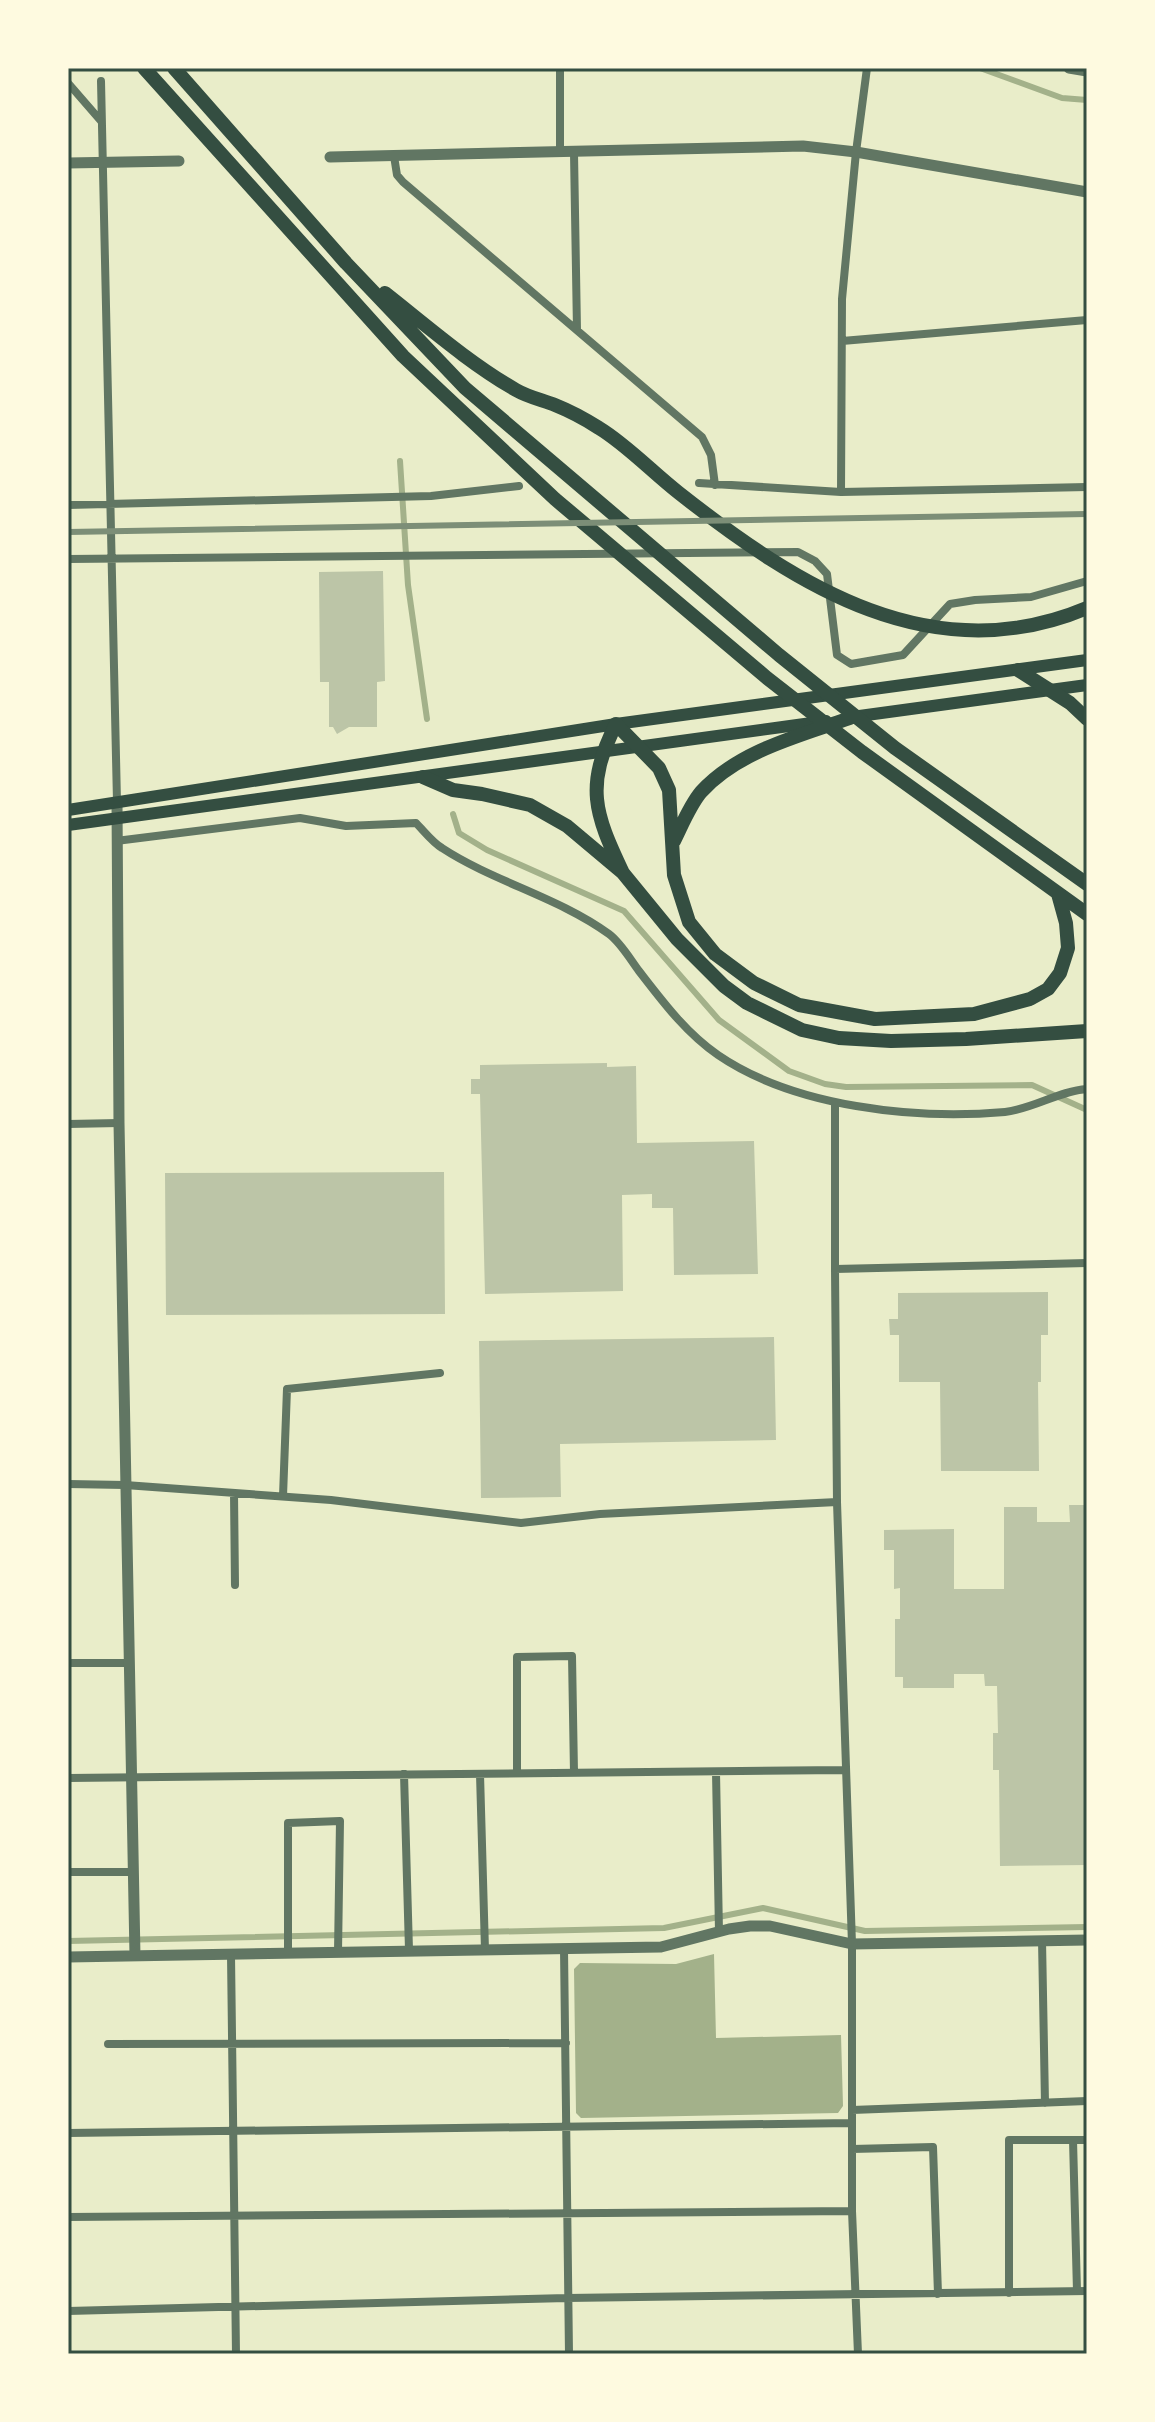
<svg xmlns="http://www.w3.org/2000/svg" width="1155" height="2422" font-family="'Varela Round',sans-serif">
<rect width="100%" height="100%" fill="#e9edc9"/>
<path fill="#a3b18a" d="M714,1954L716,2038L841,2035L843,2106L838,2113L581,2118L576,2113L574,1969L580,1963L676,1964Z"/>
<g fill="none" stroke-linecap="round" stroke-linejoin="round">
<path stroke="#a3b18a" stroke-width="6" d="M980,68L1062,98L1087,100
M400,461L408,585L427,719
M453,814L459,833L487,850L624,911L719,1020L789,1071L825,1084L846,1087L1032,1085L1087,1110
M68,1941L664,1928L763,1908L865,1931L1087,1927"/>
</g>
<path fill="#bcc5a7" d="M383,571L385,681L377,682V727H349L337,734L333,727H329V682H320L319,572Z
M607,1063V1067L636,1066L637,1143L754,1141L758,1274L674,1275L673,1208H652V1194L622,1195L623,1291L485,1294L480,1094H471V1079H480V1065Z
M444,1172L445,1314L166,1315L165,1173Z
M1048,1292V1335H1041V1382H1038L1039,1471H941L940,1382H899V1335H890L889,1319H898V1293Z
M774,1337L776,1440L560,1444L561,1497L481,1498L479,1341Z
M1069,1505H1087V1865L1000,1866L999,1770H993V1733H998L997,1686H985L984,1674H954V1688H903V1677H895V1619H900V1588L894,1589V1550H884V1530L954,1529V1589H1004V1507H1037V1522H1070Z"/>
<g fill="none" stroke-linecap="round" stroke-linejoin="round">
<path stroke="#617663" stroke-width="8" d="M560,68V153
M101,81L117,802
M68,83L101,121
M574,153L577,330
M394,156L397,175L403,182L702,437L711,455L715,485
M842,341L1087,320
M699,483L841,492L1087,487
M841,492L842,299L856,152L867,68
M68,505L431,496L519,486
M68,559L798,552L815,561L827,574L837,655L851,664L903,655L950,604L975,600L1031,597L1087,581
M116,841L300,818L346,826L416,823C424,831 432,842 442,848C494,882 558,897 609,934C621,943 630,959 639,971C663,1002 686,1033 718,1055C794,1107 915,1120 1005,1112C1033,1109 1059,1091 1087,1089
M835,1103V1269
M68,1124L119,1123
M68,1484L125,1485L331,1500L521,1523L600,1514L837,1502
M234,1493L235,1585
M283,1496L287,1389L440,1373
M68,1663H130
M716,1772L719,1932
M517,1773V1657L572,1656L574,1773
M404,1774L409,1950
M480,1774L485,1950
M68,1778L845,1770
M68,1872H134
M1042,1940L1045,2103
M564,1949L569,2354
M288,1953V1823L340,1821L338,1952
M231,1955L236,2354
M108,2044L566,2043
M852,2110L1087,2101
M68,2133L852,2123
M1073,2140L1077,2291
M852,2149L933,2147L938,2294
M68,2217L852,2211
M1009,2293V2140H1087
M68,2311L567,2298L1087,2291
M858,2354L852,2211V1944L837,1502L835,1269L1087,1263"/>
<path stroke="#617663" stroke-width="11" d="M1069,68L1087,71
M330,157L803,146L856,152L1087,192
M68,163L179,161
M117,802L119,1123L135,1956
M68,1957L661,1947L729,1929L750,1926H770L852,1944L1087,1940"/>
<path stroke="#344e41" stroke-width="12" d="M852,717L1087,685
M68,810L616,724L1087,660
M68,825L826,721"/>
<path stroke="#344e41" stroke-width="14" d="M144,68L403,356L555,499L767,678L862,752L1087,914
M174,68L346,263L465,388L779,655L895,748L1087,884
M385,293C427,326 469,363 516,390C528,397 542,400 555,405C570,411 585,419 599,428C627,445 652,472 679,493C797,586 933,673 1087,608
M1018,670L1070,703L1087,719
M423,777L453,790L482,794L530,805L567,826L623,873L677,939L724,986L747,1003L802,1030L839,1038L891,1041L966,1039L1087,1031
M674,841C682,825 690,805 701,792C738,751 799,736 850,718
M623,873C594,812 585,786 616,724L659,768L669,790L674,875L689,922L715,954L754,983L799,1005L875,1019L974,1014L1030,999L1048,989L1060,973L1068,948L1066,923L1058,894"/>
<path stroke="#7c8e77" stroke-width="6" d="M68,532L1087,514"/>
</g>
<rect width="1155" height="2422" fill="none" stroke="#fefae0" stroke-width="140"/>
<rect x="70" y="70" width="1015" height="2282" fill="none" stroke="#344e41" stroke-width="3"/>
</svg>
